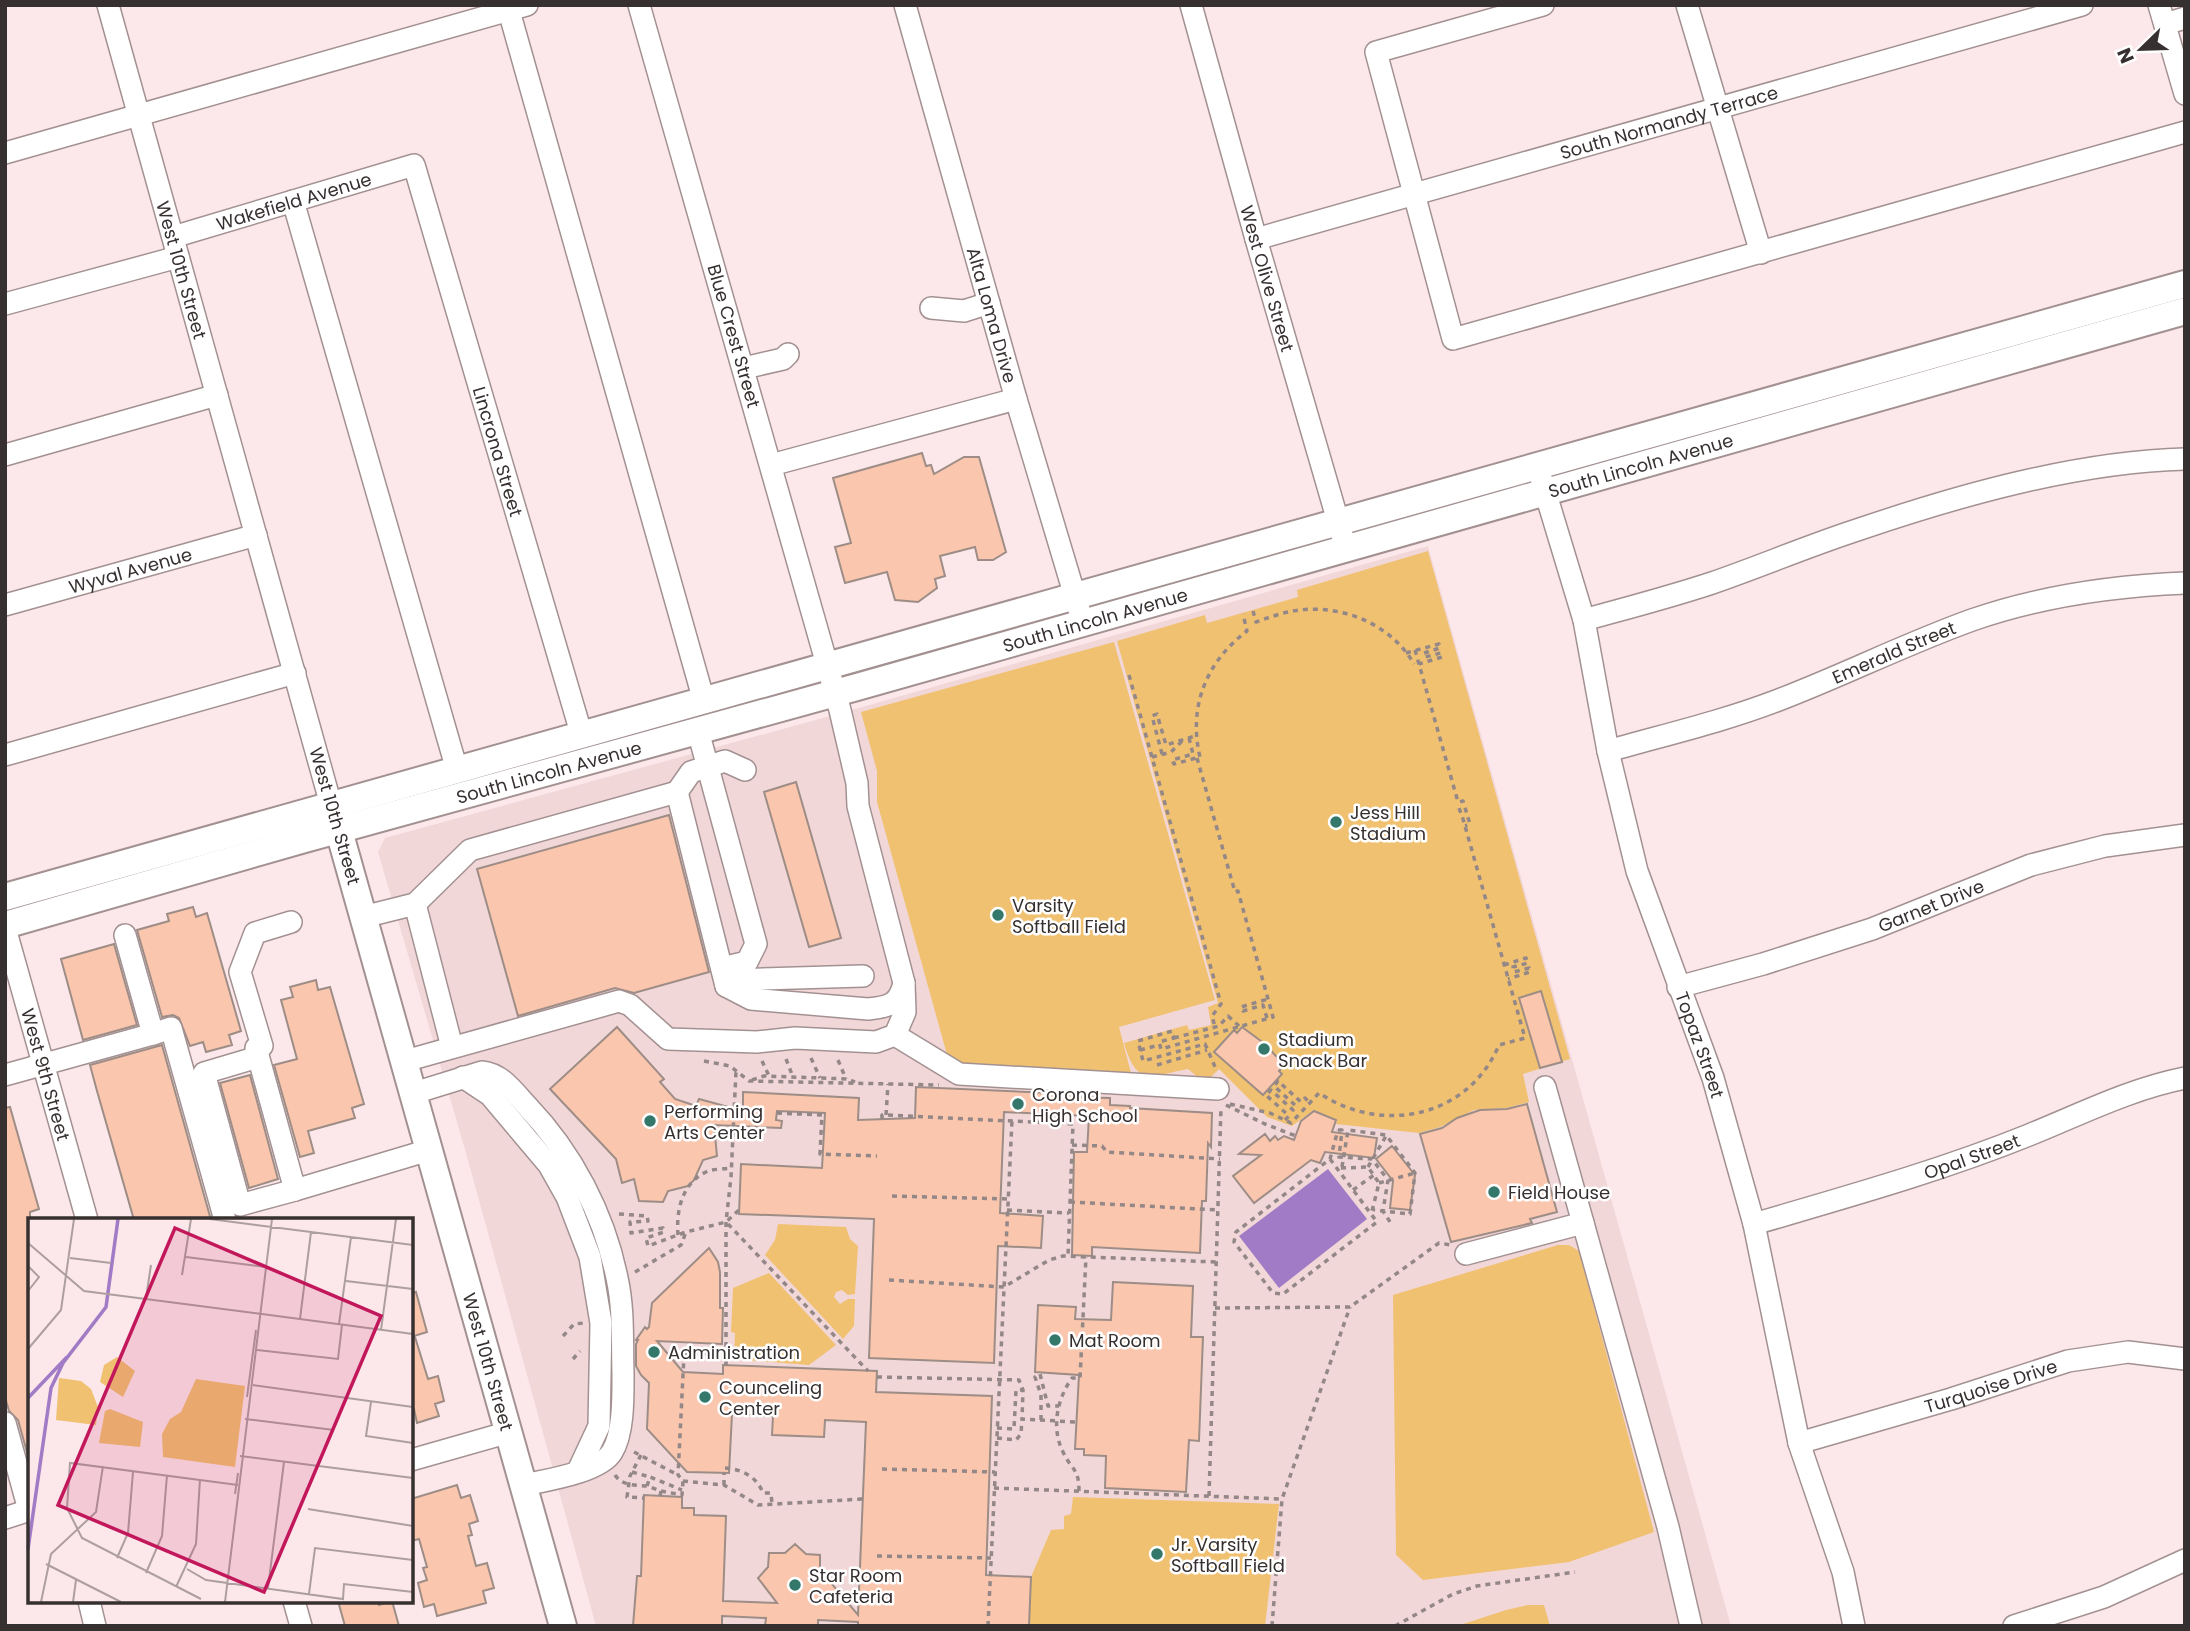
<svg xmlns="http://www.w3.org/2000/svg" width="2190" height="1631" font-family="Poppins,sans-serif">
<rect width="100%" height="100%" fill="#fce8ea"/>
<path fill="#f2d7d8" d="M1428,546L1731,1626H596L466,1153L378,852L385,838L841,713Z"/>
<path fill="#f0c171" d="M1428,551L1570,1059L1523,1074L1529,1102L1507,1108L1474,1110L1440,1127L1419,1133L1336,1124L1337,1120L1314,1110L1292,1126L1267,1117L1219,1069L1205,1083L1188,1069C1150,1076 1137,1088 1124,1043L1187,1025L1189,1030L1211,1025L1208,1007L1218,1003L1117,641L1205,615L1207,623L1298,597L1297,590Z
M1114,642L1215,1000L1119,1027L1131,1073L949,1062L877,802V771L861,712Z
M778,1224L846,1227L850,1239L858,1246L855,1294L848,1295L842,1290L836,1292L834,1297L840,1304L848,1299H855L854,1326L843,1339L765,1255L775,1240Z
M1558,1245H1569L1579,1251L1654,1532L1569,1562L1423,1580L1396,1555L1393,1295Z
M769,1273L836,1345L809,1365L734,1359L735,1333L731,1332L733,1288Z
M1073,1497L1279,1504L1265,1626H1029L1031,1577L1051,1530L1064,1529V1516L1071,1514Z
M1528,1605H1544L1550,1626H1457L1506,1610Z"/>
<path fill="#a17bc5" d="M1328,1169L1367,1219L1279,1288L1239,1236Z"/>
<path fill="#fac6ad" stroke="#9d8d86" stroke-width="2" d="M922,453L926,466L931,465L934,474L964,457H979L1006,552L993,560H978L975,547L940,556L945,576L935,579L937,588L918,602L895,600L887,572L845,583L835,547L851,543L833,478Z
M796,782L841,938L809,947L764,792Z
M669,815L709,972L634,993L615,988L518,1016L477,869Z
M193,907L196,917L207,913L241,1031L229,1035L232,1045L206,1052L203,1042L190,1046L179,1018L173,1015L162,1017L137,930L169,921L167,914Z
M114,944L137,1025L83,1040L61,959Z
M316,980L318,990L330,987L364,1104L352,1108L355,1118L308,1131L314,1153L300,1157L274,1065L297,1059L281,1000L293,997L290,987Z
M1541,991L1562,1062L1540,1068L1519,998Z
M617,1027L664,1079L660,1082L675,1099L696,1106L699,1099L743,1111V1092L859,1098L858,1120L915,1118L916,1087L1073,1094L1072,1097L1110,1098V1105L1130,1106V1108L1212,1113L1211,1147L1208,1143L1206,1201H1202L1200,1253L1092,1247V1256L1072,1255L1074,1152H1087L1089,1116L1004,1112L1000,1213L1043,1216L1041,1248L998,1246L994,1363L869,1358L874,1219L739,1214L741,1164L822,1168L825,1113L777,1111L776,1120L782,1121L781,1128L714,1125L717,1156L703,1160L694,1180L688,1186L668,1191L663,1202L639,1201L634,1179L622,1183L616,1159L550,1089Z
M1242,1027L1265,1044L1284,1065L1279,1071L1282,1074L1263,1095L1214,1052L1234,1030L1237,1033Z
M162,1045L211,1220H134L97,1091L90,1065Z
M250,1075L278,1179L249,1188L220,1083Z
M1527,1104L1557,1212L1530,1219L1532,1223L1451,1242L1420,1134L1442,1128L1457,1118L1480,1110L1507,1109Z
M10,1107L39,1209L30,1212V1463L18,1420L9,1411L5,1397V1108Z
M1314,1111L1336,1120L1332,1132L1377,1138L1374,1158L1325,1152L1320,1163L1311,1160L1254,1203L1233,1176L1261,1155L1239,1154L1265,1134L1270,1141L1275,1136L1278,1140L1284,1136L1294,1140L1301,1121Z
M1392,1146L1415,1175L1410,1210L1390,1208L1393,1181L1376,1159Z
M709,1248L718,1262L720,1272V1308H723L722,1344L657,1341L683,1372L723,1374V1365L877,1371L876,1392L992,1396L986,1575L1031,1577L1029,1626H858V1622L818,1620V1626H765L766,1618L722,1616V1626H633L637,1576H641L644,1495L682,1497V1508H694V1515L726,1516L723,1601L777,1603L758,1578L768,1567L769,1553H785L795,1544L806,1554L820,1555V1570L858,1615L866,1422L825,1420L824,1437L772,1435L773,1416L732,1414L729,1473L687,1472L647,1429L649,1383L641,1375L636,1366V1344L638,1340H636L645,1327L647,1329L649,1327L652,1303Z
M1113,1282L1193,1286L1191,1337H1203L1199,1441L1189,1440L1186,1492L1105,1488L1106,1456L1084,1455V1449H1075L1079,1375L1035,1372L1038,1305L1076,1307L1075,1319L1111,1320Z
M416,1292L427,1332L411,1337V1293Z
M415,1337L428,1379L438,1376L444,1401L435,1404L439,1416L417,1423L414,1409L411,1410V1338Z
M457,1485L461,1498L470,1495L478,1521L469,1524L472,1535L468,1536L476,1566L487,1563L494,1588L483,1591L486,1603L437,1616L434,1604L424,1607L418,1583L427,1580L423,1568L427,1567L419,1539L411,1541V1499Z
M338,1601H377L379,1605L392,1601L399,1626H345Z"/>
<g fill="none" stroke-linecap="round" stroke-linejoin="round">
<defs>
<g id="minor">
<path id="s1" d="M108,5L331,805"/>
<path id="s2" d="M905,5L1016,399L1083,623"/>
<path id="s3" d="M1191,5L1256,239L1342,535"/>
<path d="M1543,5L1376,52L1453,339L2185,132"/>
<path d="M1687,5L1761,253"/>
<path d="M2159,5L2185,94"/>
<path d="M509,11L704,701"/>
<path d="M2165,24L2185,18"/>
<path d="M5,153L527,5"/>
<path d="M293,201L457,770"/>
<path id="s4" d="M173,237L414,165L582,736"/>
<path id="s5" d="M1256,239L2082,5"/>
<path d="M5,304L178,257"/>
<path d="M931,308L964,311L989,303"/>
<path d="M744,368L783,359L788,354"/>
<path d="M5,455L217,395"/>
<path d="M771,465L1016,399"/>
<path id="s6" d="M1541,478L1584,620L1608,751L1637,871L1713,1078L1754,1224L1799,1443L1843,1572L1854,1626"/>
<path id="s7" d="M5,605L256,535"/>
<path d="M1584,620C1627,608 1670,597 1712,583C1761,566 1808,546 1857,530C1960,495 2076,462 2185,459"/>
<path d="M698,731L756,944L747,962L722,968"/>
<path id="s8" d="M1608,751C1664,735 1721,722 1776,701C1842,676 1905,644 1972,620C2041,596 2111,586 2185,583"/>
<path d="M5,755L295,673"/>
<path d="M677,792L726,986L751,999L868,1009C888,1007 899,1005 904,983"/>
<path d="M415,904L452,1047"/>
<path d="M363,917L415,904L470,850L677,792L691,772L725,761L745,770"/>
<path d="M291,922L255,933L240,972L262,1046L256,1048L295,1190L429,1150"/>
<path id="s9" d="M5,928L87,1220"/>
<path d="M726,986L732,980L863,976"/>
<path id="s10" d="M1678,987L1763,964L1872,929L2031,865L2105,846L2185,835"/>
<path d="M153,1034L171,1028L225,1220"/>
<path d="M895,1035L959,1074L1218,1089"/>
<path d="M258,1057L204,1073L240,1205L295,1190"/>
<path d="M405,1061L619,1001L630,1005L668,1039L757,1042L795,1038L876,1042L895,1035L905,1012L904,983L858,806L857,783L840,710L639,5"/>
<path d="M5,1075L153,1034L125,935"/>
<path d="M463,1077L490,1095L549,1165L567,1197L590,1257L601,1323L599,1426L578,1471"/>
<path d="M1545,1087L1668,1527L1691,1626"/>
<path d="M414,1093L482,1072C502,1074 514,1092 527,1106C572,1153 604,1214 617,1278C624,1309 622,1342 623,1373C623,1395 624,1433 612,1452C600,1472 547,1480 524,1485"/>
<path id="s11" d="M1754,1224C1846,1197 1940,1171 2029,1135C2081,1114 2130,1089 2185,1078"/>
<path d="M1466,1254L1583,1223"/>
<path d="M5,1423L29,1510"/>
<path id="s12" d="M1799,1443L1951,1399L2068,1361L2128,1352L2185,1359"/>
<path d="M411,1460L509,1432"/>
<path d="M5,1518L30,1510"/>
<path d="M89,1601L95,1626"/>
<path d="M294,1601L301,1626"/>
<path d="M2014,1626L2104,1597L2185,1560"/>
</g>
<g id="major">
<path id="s13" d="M334,813L563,1626"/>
<path d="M5,897L2185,284"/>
<path id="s14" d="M5,925L301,840L857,687L2185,311"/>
</g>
</defs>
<use href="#minor" stroke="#a39192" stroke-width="24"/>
<use href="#major" stroke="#a39192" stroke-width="30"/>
<path stroke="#948787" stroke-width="3.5" stroke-dasharray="5 5" stroke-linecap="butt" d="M1253,611L1256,622C1270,617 1284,612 1299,610C1343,605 1391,624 1414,664
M1415,650L1458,802L1463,801L1470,824L1465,826
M1406,653L1439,644L1440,648L1424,653L1425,657L1441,653L1442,657L1419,664
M1129,675L1221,1004L1212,1016L1215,1027
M1189,738L1193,754L1172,760L1174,764L1200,757C1188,707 1206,662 1247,631L1243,614
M1162,754L1152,716L1157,714L1166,745L1195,736
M1152,757L1171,752L1182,741
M1197,758L1235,892L1238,891L1273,1017L1161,1049L1159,1042L1174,1038L1172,1031L1138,1041L1143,1061L1205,1044L1216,1069
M1504,965L1526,958L1528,963L1513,967L1514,972L1529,968L1530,972L1508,979
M1267,1018L1263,1005L1243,1011L1241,1007L1268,999
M1174,1038L1219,1026L1228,1016L1239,1026
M1140,1050L1159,1045
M811,1058L820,1078
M786,1059L793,1077
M838,1060L846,1079
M704,1061L730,1066L749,1081L939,1085
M762,1061L769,1076
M1157,1065L1207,1050
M752,1080L764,1076L848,1079L855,1082
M1230,1104L1270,1113L1291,1123L1319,1093C1382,1135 1468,1118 1499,1045L1525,1038L1463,819L1459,808L1456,809
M1226,1105L1265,1124L1296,1136
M777,1113L822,1115L820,1154L877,1156
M886,1115L888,1084
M882,1119V1115H886L1073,1124L1068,1256
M1285,1120L1289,1116L1266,1095L1271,1090L1293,1110L1296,1106L1274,1086L1278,1081L1301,1102L1305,1098L1310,1103
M1338,1130H1342L1339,1157L1372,1159L1388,1180L1383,1211L1392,1225
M1072,1145L1102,1146L1107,1152L1220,1159
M1330,1159L1377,1222L1283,1294L1273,1293L1234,1242L1236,1232L1330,1159L1338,1130
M1342,1167L1348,1130L1386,1135L1415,1173L1410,1214L1374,1210
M1368,1167L1386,1136
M1341,1168L1368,1167L1379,1183L1372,1211
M1379,1183L1415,1173
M1353,1190L1374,1175
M892,1196L1008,1199
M1070,1202L1218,1210
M1007,1210L1069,1213
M619,1214L647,1216L648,1221L630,1222L631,1233L663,1228L664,1232L646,1238L648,1246L686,1232L726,1222L739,1210
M728,1224L868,1371
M678,1235C676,1210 682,1182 708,1171C715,1169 724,1169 731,1168
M635,1272L681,1245L686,1232
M889,1280L1004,1287L1049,1260L1063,1256L1216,1262
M1215,1308L1350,1307L1439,1243L1451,1245
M563,1336L574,1324L584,1323
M673,1355L726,1354V1222L731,1177L736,1071
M573,1359L580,1351
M726,1365V1354
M877,1377L1019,1380L1023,1390L1022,1419
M1041,1420V1395L1035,1377L1040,1374L1048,1406H1059
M997,1428L1014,1429L1016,1390H1023
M997,1438L1016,1440L1021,1434L1022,1419L1075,1422
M634,1452L678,1475
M641,1455L630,1476L627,1497L644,1498
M725,1468C742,1469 757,1477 763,1493H771L772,1504
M882,1469L995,1472
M632,1472L650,1477
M615,1475C622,1486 636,1485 647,1486
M683,1481L724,1485L758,1505L863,1499
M724,1485V1473
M994,1488L1282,1499
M661,1491L682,1495L683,1481L678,1475L684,1355
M1079,1491C1079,1468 1072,1471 1063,1452C1051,1428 1057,1399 1072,1378H1080L1086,1257
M660,1496L661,1491L647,1486L650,1477L682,1490
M1209,1496L1221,1107
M877,1556L991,1558
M988,1626L1012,1120
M1272,1626L1282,1499L1350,1307
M1395,1626L1453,1594L1477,1586L1575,1572"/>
<use href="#minor" stroke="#fff" stroke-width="21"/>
<use href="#major" stroke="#fff" stroke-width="26"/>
</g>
<g fill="#34786b" stroke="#fff" stroke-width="2.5">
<circle cx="1336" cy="822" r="7"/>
<circle cx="998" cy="915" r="7"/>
<circle cx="1264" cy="1049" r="7"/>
<circle cx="1018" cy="1104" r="7"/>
<circle cx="650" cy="1121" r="7"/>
<circle cx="1494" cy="1192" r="7"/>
<circle cx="1055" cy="1340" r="7"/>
<circle cx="654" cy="1352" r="7"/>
<circle cx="705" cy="1397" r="7"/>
<circle cx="1157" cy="1554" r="7"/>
<circle cx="795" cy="1585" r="7"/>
</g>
<g text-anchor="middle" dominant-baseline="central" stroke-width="5" stroke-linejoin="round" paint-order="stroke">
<g font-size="18" fill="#373030" stroke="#fff">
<text stroke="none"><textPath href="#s5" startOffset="429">South Normandy Terrace</textPath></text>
<text stroke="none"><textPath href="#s4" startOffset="126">Wakefield Avenue</textPath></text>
<text stroke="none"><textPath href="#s1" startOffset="275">West 10th Street</textPath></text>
<text stroke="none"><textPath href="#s3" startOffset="284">West Olive Street</textPath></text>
<text stroke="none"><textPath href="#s2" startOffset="322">Alta Loma Drive</textPath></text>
<text transform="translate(734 336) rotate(74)">Blue Crest Street</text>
<text stroke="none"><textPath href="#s4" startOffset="550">Lincrona Street</textPath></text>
<text stroke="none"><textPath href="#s14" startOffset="1699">South Lincoln Avenue</textPath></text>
<text stroke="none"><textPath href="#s7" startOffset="130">Wyval Avenue</textPath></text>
<text stroke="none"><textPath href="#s14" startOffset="1132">South Lincoln Avenue</textPath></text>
<text stroke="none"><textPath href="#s8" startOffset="303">Emerald Street</textPath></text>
<text stroke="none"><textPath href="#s14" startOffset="565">South Lincoln Avenue</textPath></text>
<text transform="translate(335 816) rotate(74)">West 10th Street</text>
<text stroke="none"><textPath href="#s10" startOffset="266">Garnet Drive</textPath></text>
<text stroke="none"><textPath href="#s6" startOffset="590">Topaz Street</textPath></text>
<text stroke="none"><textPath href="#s9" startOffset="152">West 9th Street</textPath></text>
<text stroke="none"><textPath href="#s11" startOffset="228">Opal Street</textPath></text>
<text stroke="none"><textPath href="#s13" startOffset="570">West 10th Street</textPath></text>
<text stroke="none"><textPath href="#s12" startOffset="200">Turquoise Drive</textPath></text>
</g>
<g font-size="18" fill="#373030" stroke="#fff" text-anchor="start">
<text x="1350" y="812">Jess Hill<tspan x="1350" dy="21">Stadium</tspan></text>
<text x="1012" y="905">Varsity<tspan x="1012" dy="21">Softball Field</tspan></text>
<text x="1278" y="1039">Stadium<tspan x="1278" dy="21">Snack Bar</tspan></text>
<text x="1032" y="1094">Corona<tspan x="1032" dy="21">High School</tspan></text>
<text x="664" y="1111">Performing<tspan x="664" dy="21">Arts Center</tspan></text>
<text x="1508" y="1192">Field House</text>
<text x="1069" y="1340">Mat Room</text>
<text x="668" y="1352">Administration</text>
<text x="719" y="1387">Counceling<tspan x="719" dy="21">Center</tspan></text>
<text x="1171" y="1544">Jr. Varsity<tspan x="1171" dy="21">Softball Field</tspan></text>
<text x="809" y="1575">Star Room<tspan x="809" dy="21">Cafeteria</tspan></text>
</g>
</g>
<g transform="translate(28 1218)">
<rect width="385" height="385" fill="#fce8ea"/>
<path d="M89,139L107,153L95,179L72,164L76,147ZM31,160L53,163L63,171L70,189L68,207L28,202ZM168,161L217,168L207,249L135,239L134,216L142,201L153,194ZM82,191L115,204L112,229L71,225L77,193Z" fill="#f0c171"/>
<path fill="none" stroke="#a17bc5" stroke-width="3.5" d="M0,180L39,139M0,331L23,170L35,145L78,89L90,1"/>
<path fill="none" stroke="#ad9ea0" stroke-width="2" d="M182,1L385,27M0,25L56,73L234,96M158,39L238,49M42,40L83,45M0,48L11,59L0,73M154,57L163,1M318,63L385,71M118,80L123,47M234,96L385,116M272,101L283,14M311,106L323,19M353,112L368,1M0,131L33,92L46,1M229,132L310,141L314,107M225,167L385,189M219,179L228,112M343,184L338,218L385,225M217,201L306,212M212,238L385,260M207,276L210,255M280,291L385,308M89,340L100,315L105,254M18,346L93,384M159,351L178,362L315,381L316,366L385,374M118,355L134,318L139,257M148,369L168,326L172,261M240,370L256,244M281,376L287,330L385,342M173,381L54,320L39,290L42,245L210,267M13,384L23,336L68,294L75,248M45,384L48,362M197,384L244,1"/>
<path fill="#c2185b" fill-opacity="0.15" stroke="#c2185b" stroke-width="3.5" d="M147,10L353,98L236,374L30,287Z"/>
<rect width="385" height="385" fill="none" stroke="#373030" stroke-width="3.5"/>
</g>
<rect width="2190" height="1631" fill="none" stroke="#373030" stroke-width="14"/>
<g transform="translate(2141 49) rotate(247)" stroke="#ffffff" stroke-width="5" paint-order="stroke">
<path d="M0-5L12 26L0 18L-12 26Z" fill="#373030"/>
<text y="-10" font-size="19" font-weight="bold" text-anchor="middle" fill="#373030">N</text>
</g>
</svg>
